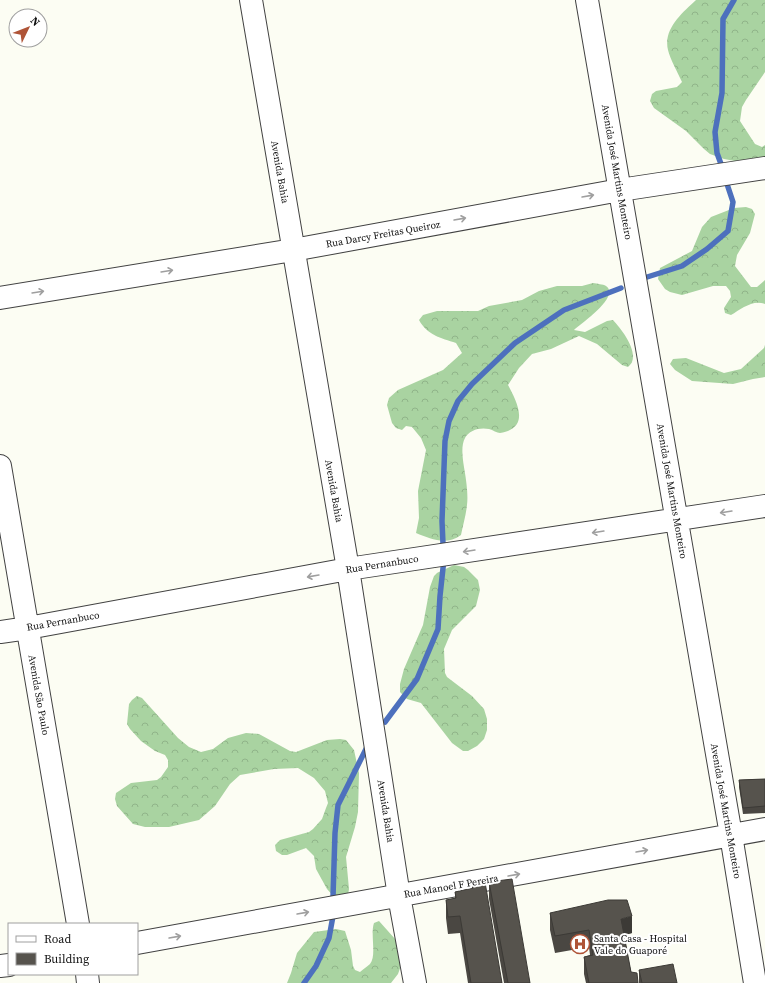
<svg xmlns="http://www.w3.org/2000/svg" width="765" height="983" font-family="'Source Serif 4',serif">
<defs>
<pattern id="forest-crowns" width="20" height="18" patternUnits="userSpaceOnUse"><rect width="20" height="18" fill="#a9d3a1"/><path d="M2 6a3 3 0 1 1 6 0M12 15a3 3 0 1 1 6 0" fill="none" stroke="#90b489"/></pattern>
</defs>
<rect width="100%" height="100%" fill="#fcfdf3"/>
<path fill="url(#forest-crowns)" d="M696,0H765V72L746,100L742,107L740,121L755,144L762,147L765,145V160L746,163L724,159L710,154L704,149L686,131L654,108L650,101L652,94L656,91L677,87L682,82C678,73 670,59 668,50C663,29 682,13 696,0Z
M746,207L752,209L755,214L750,233L737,255L735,266L751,287H757L765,280V304C753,299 741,309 731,315L725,313L724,308L731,297L730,291L726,286H713L682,295L670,292L665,289L658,279L660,268L692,251L702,227L711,217L734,208Z
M593,283C597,284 603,284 606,286C621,296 581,324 574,330L585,332L607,321L613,320C622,330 637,349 632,362C632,363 629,366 628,367L622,365L597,344L579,336L551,349L532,354L519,368L508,385C517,402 531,428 500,433C497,433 493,430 489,429C480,427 469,430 465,438C459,449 465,469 466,480C467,488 468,497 467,505C466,515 463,525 461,535C446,546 431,539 416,533L419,518L418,491L426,450L421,438L412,427L406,426L402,430L396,428L392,423L387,405L389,398L398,390L443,370L462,353L456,343C441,338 427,335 419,320L423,315L437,311H478L489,306L522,300L539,291L557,286H582Z
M765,345V377L753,379L733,384L692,381L675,370L670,364L673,359L686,358L724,373L741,369L764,348Z
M454,565L464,567L468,570L478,580L480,590L476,606L452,630L444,649L445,673L447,677L472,696L484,709L487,719V730L484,739L477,746L468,751H463L452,743L421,703L407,699L400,692V684L404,669L423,625L430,587L434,576L437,573Z
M137,696L142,698L178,738L189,747L201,752L213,749L228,738L246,733L259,734L290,751L296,752L327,740L340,739L346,740L354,750L359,773L358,812L355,827L346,857L349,889L348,895L335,898L327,889L316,869L314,856L306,848L287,855H282L276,851L275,845L280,840L309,832L313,829L322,819L326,808L328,803L325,791L314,778L298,768L274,769L240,775L230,784L215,806L199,820L169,827H145L133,824L117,806L115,799L116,793L131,783L157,780L161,777L168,767V760L165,755L155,751L141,741L130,729L127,724L129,704L132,700Z
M379,921L404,949L405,954L398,974L391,983H287L291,973L297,953L314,932L336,929L345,931L351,950L353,966L355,970L360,972C363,969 367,967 370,964C377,956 370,934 374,923Z"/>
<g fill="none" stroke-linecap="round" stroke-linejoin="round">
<path stroke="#4d70bd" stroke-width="5.5" d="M721,164L717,153L715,132L722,93L723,19L734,0
M644,278L682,266L707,249L728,231L733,202L727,184
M443,544L442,521L445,441L449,421L458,401L472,384L515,343L564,310L621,288
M385,722L417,679L438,629L440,596L444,559
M333,897L335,833L338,805L368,745
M304,983L316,966L329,938L333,916"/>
<defs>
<path id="minor" d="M251,0L348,569L399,896L415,983
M587,0L731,835L755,983
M0,298L293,250L620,190L765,168
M0,466L78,924
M0,632L28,628L348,569L765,506
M137,943L765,829
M0,966L9,965
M87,974L88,983"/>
</defs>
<use href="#minor" stroke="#424242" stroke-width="24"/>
<use href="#minor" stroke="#fff" stroke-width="22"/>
</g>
<path fill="#4a4742" d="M765,779V813L743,814L739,787V780Z
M489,882L530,983H504L489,899Z
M472,884L502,983H468L460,933L448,934L446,918V900L455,898V892L472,889Z
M550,913L632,933L624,935L631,972L638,983H586L584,974V957L590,955L589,947L555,953L550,930Z
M639,970L677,983H639Z"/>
<path fill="#3c3a36" d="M632,916V933L621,936V919Z"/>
<path fill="#56534d" stroke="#3c3a36" d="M765,779V806L743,808L739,780Z
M512,879L530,983H508L489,882Z
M485,882L502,983H471L460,916L448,917L446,900L456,898L455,892L473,888L472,884Z
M608,900H627L632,916L621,919L631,972L637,973L638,983H589L584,957L593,955L589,930L555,936L550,913Z
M673,964L677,983H642L639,970Z"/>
<defs><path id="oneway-shaft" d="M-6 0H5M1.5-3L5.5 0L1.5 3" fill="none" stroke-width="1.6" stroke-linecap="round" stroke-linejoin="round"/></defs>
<g stroke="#9f9f9f">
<use href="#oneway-shaft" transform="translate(588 196) rotate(-10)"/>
<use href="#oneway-shaft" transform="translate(460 219) rotate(-10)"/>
<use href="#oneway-shaft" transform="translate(167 271) rotate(-9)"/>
<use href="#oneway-shaft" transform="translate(38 292) rotate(-9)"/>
<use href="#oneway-shaft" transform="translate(726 512) rotate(171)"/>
<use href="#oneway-shaft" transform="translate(598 532) rotate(171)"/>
<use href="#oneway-shaft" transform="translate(469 551) rotate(171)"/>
<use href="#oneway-shaft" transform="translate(313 576) rotate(170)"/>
<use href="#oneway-shaft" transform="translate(642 851) rotate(-10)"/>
<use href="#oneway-shaft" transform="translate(514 875) rotate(-10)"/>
<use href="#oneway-shaft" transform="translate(303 913) rotate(-10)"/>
<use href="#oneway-shaft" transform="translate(175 937) rotate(-10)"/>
</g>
<defs>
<symbol id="hospital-ring" viewBox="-11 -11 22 22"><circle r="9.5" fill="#fff" stroke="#af5437" stroke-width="1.5"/><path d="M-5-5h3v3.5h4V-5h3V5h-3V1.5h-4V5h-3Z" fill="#af5437"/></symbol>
</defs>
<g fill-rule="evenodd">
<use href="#hospital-ring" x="569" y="933" width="22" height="22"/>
</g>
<g text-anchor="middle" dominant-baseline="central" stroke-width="4" stroke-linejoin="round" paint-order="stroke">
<g font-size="10" fill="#0f0f0f" stroke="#fff">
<text transform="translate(280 172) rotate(80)">Avenida Bahia</text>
<text transform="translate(617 172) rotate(80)">Avenida José Martins Monteiro</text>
<text transform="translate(383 234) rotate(-10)">Rua Darcy Freitas Queiroz</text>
<text transform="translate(334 491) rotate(80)">Avenida Bahia</text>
<text transform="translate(672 491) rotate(80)">Avenida José Martins Monteiro</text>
<text transform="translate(382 564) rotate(-9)">Rua Pernanbuco</text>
<text transform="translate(63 621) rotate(-10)">Rua Pernanbuco</text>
<text transform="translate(39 695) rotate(80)">Avenida São Paulo</text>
<text transform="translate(386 811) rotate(81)">Avenida Bahia</text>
<text transform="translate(726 811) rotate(80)">Avenida José Martins Monteiro</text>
<text transform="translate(451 886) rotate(-10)">Rua Manoel F Pereira</text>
</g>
<g font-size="10" fill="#0f0f0f" stroke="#fff" text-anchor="start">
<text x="594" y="938">Santa Casa - Hospital<tspan x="594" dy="12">Vale do Guaporé</tspan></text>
</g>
</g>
<rect x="8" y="923" width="130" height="52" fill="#ffffff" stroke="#9f9f9f"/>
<rect x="16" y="936" width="20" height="6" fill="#ffffff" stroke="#9f9f9f"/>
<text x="44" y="943" font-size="12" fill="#0f0f0f">Road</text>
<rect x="16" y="953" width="20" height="12" fill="#56534d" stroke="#9f9f9f"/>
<text x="44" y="963" font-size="12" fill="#0f0f0f">Building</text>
<g transform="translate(28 28) rotate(47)"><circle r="19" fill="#ffffff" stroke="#9f9f9f"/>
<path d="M0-3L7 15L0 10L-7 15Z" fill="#af5437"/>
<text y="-6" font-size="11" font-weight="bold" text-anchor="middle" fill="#0f0f0f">N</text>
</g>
</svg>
